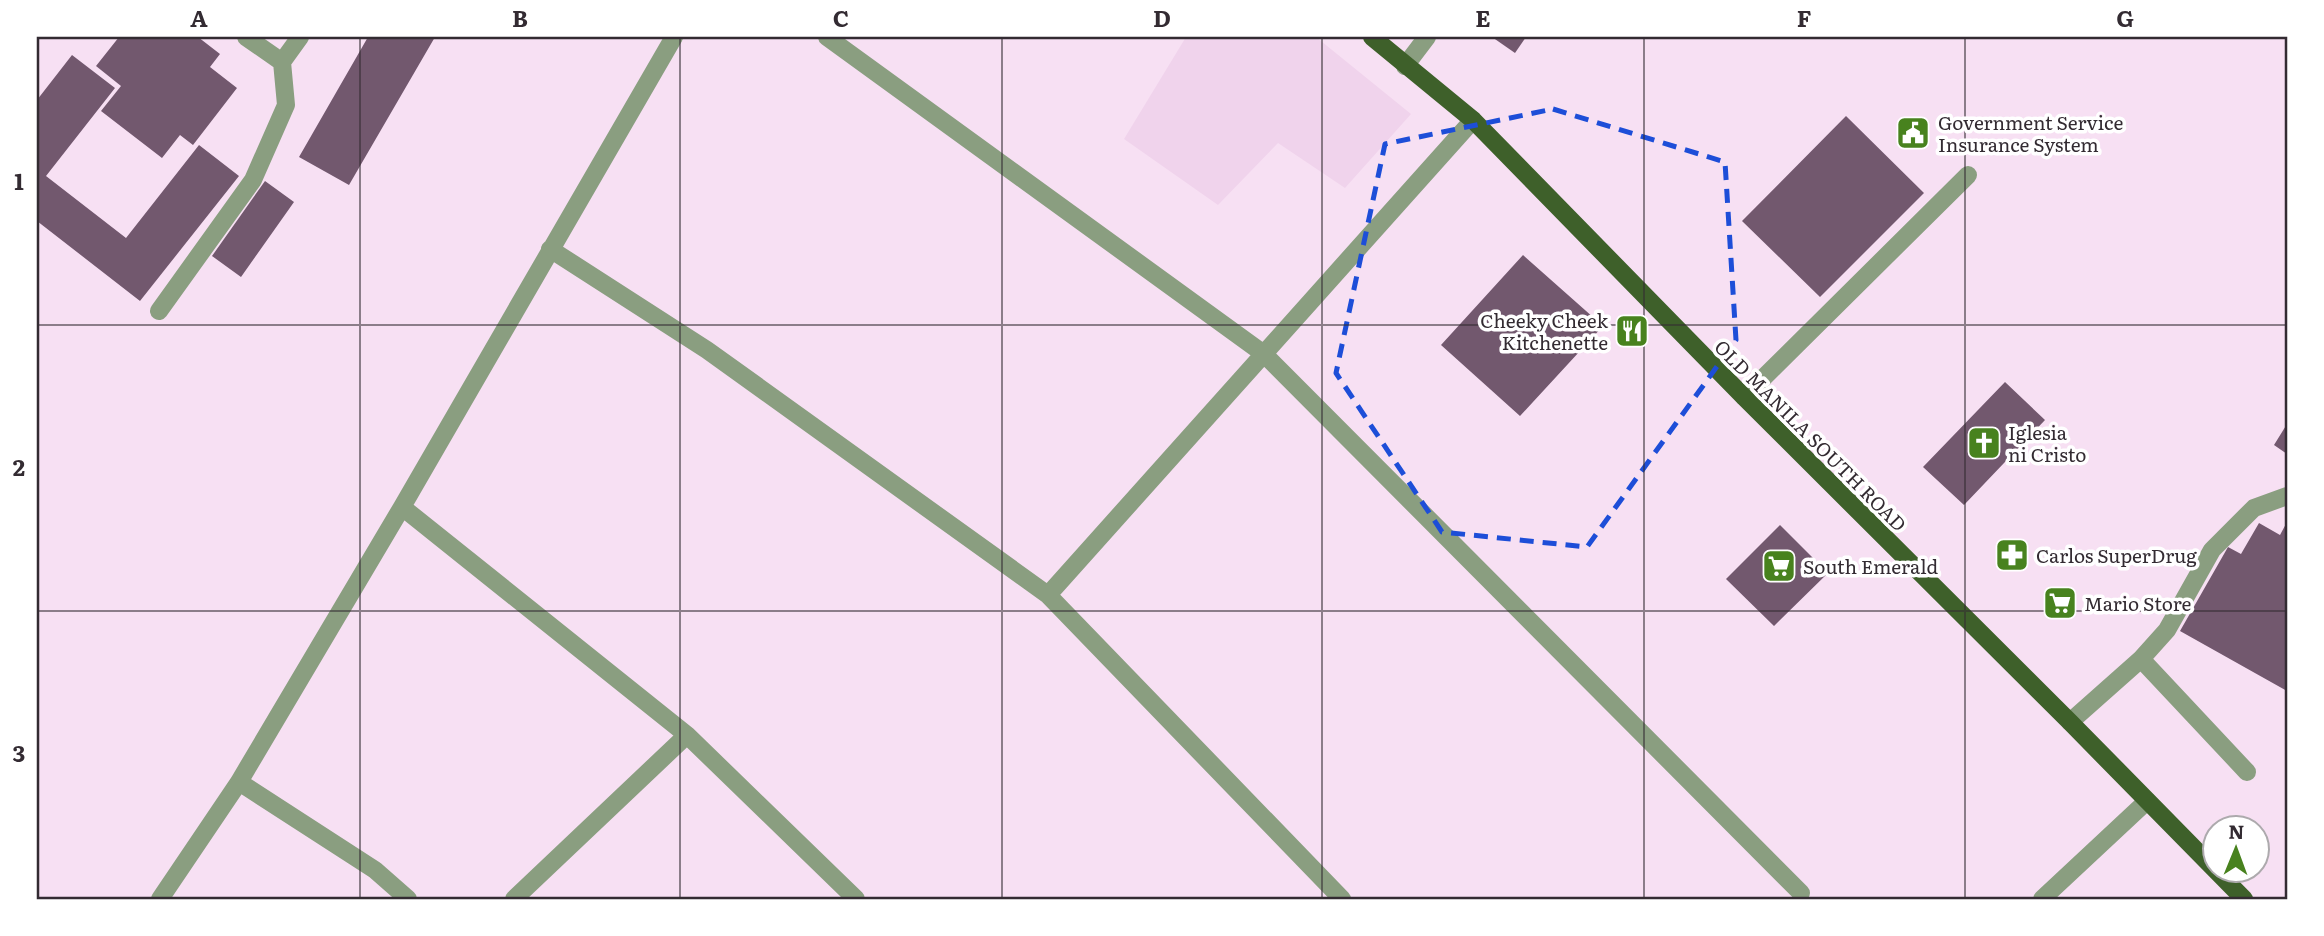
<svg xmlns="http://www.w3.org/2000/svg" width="2324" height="936" font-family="Literata,serif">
<rect width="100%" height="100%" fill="#f7e0f3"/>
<path fill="#f0d3ec" d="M1186,37H1316L1411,114L1345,188L1278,143L1218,205L1124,139Z"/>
<path fill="#72586e" d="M119,37H198L220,54L210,67L237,88L193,145L180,135L162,158L101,111L121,86L96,66Z
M368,37H435L349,185L299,157Z
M1492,37H1526L1515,53Z
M72,55L115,88L46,176L126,238L199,145L239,176L140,301L37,221V100Z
M1846,116L1924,193L1820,297L1742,221Z
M265,181L294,202L241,277L212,256Z
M1523,255L1603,326L1520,416L1441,345Z
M2005,382L2045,420L1964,505L1923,467Z
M2287,424V454L2274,445Z
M2287,522V691L2180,631L2228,547L2241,554L2259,523L2280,535Z
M1780,525L1828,573L1774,626L1726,579Z"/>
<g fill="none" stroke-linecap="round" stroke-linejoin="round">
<path stroke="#8a9e80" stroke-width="18" d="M282,62L300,37
M1405,66L1427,37
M159,311L253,180L286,105L282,62L246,37
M1744,397L1968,175
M2141,659L2247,772
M2070,722L2141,659L2167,630L2212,550L2254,508L2287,496"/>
<path stroke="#8a9e80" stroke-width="18" d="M827,37L1264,354L1801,893
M550,249L707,350L1048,595L1342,899
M402,507L687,735L856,899
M1048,595L1473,120
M239,782L375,870L408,899
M160,899L239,782L402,507L674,37
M514,899L687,735
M2042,899L2147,801"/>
<path stroke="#3e602a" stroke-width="18" d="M1372,37L1473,120L1744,397L2070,722L2244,899"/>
</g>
<path fill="none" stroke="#1d4ed8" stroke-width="5" stroke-dasharray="14 9" stroke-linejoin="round" d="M1553,109L1725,162L1736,340L1587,547L1442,532L1336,373L1385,144Z"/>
<path fill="none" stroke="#332b32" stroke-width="2" stroke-opacity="0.55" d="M360,37V899M680,37V899M1002,37V899M1322,37V899M1644,37V899M1965,37V899M37,325H2287M37,611H2287"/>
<defs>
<symbol id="civic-square" viewBox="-11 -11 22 22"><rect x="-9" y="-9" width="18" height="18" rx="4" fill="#48821e" stroke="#fff"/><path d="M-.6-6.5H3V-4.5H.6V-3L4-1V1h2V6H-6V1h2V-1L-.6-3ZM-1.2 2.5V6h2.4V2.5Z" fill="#fff"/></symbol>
<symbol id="restaurant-square" viewBox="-11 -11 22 22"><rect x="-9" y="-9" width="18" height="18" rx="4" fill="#48821e" stroke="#fff"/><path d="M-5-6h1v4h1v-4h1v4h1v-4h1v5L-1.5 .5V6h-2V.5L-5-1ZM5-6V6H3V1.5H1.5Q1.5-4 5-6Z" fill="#fff"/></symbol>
<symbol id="church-square" viewBox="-11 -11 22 22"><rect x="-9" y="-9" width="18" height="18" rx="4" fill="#48821e" stroke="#fff"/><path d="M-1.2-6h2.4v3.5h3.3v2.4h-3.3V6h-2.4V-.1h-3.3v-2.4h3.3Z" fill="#fff"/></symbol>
<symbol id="pharmacy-square" viewBox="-11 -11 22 22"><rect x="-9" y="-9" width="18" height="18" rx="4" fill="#48821e" stroke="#fff"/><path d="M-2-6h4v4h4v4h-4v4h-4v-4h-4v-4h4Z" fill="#fff"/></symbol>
<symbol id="supermarket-square" viewBox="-11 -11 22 22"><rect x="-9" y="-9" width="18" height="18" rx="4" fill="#48821e" stroke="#fff"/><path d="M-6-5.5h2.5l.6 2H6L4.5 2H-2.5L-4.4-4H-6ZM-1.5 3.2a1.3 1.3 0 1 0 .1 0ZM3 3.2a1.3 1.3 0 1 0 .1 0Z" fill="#fff"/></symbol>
</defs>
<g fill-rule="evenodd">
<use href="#civic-square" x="1894" y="114" width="38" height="38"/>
<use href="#restaurant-square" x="1613" y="312" width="38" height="38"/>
<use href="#church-square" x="1965" y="424" width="38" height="38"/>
<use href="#pharmacy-square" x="1993" y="536" width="38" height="38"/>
<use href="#supermarket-square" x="1760" y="547" width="38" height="38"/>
<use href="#supermarket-square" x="2041" y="584" width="38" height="38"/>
</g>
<g text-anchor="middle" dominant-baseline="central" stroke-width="7" stroke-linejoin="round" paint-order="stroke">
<g font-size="19" fill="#332b32" stroke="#fff" text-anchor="start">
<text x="1938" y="122">Government Service<tspan x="1938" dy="22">Insurance System</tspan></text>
<text x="1608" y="320" text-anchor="end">Cheeky Cheek<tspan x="1608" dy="22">Kitchenette</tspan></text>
<text x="2008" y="432">Iglesia<tspan x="2008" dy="22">ni Cristo</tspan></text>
<text x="2036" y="555">Carlos SuperDrug</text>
<text x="1803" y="566">South Emerald</text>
<text x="2084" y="603">Mario Store</text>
</g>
<g font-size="19" fill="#332b32" stroke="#fff">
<text transform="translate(1811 435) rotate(45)">OLD MANILA SOUTH ROAD</text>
</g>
</g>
<rect width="2324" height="936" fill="none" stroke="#ffffff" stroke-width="77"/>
<g transform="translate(2236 849) rotate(1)"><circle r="33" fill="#ffffff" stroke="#adaaad" stroke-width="2"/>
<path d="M0-5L12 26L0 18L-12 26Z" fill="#48821e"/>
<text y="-10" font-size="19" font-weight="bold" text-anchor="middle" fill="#332b32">N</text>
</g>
<rect x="38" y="38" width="2248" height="860" fill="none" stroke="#332b32" stroke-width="2.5"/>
<g font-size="23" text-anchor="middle" font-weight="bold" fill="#332b32">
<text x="199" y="27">A</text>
<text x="520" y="27">B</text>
<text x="841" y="27">C</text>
<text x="1162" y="27">D</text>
<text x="1483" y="27">E</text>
<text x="1804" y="27">F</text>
<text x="2125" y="27">G</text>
<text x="19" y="190">1</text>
<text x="19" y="476">2</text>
<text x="19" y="762">3</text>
</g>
</svg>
